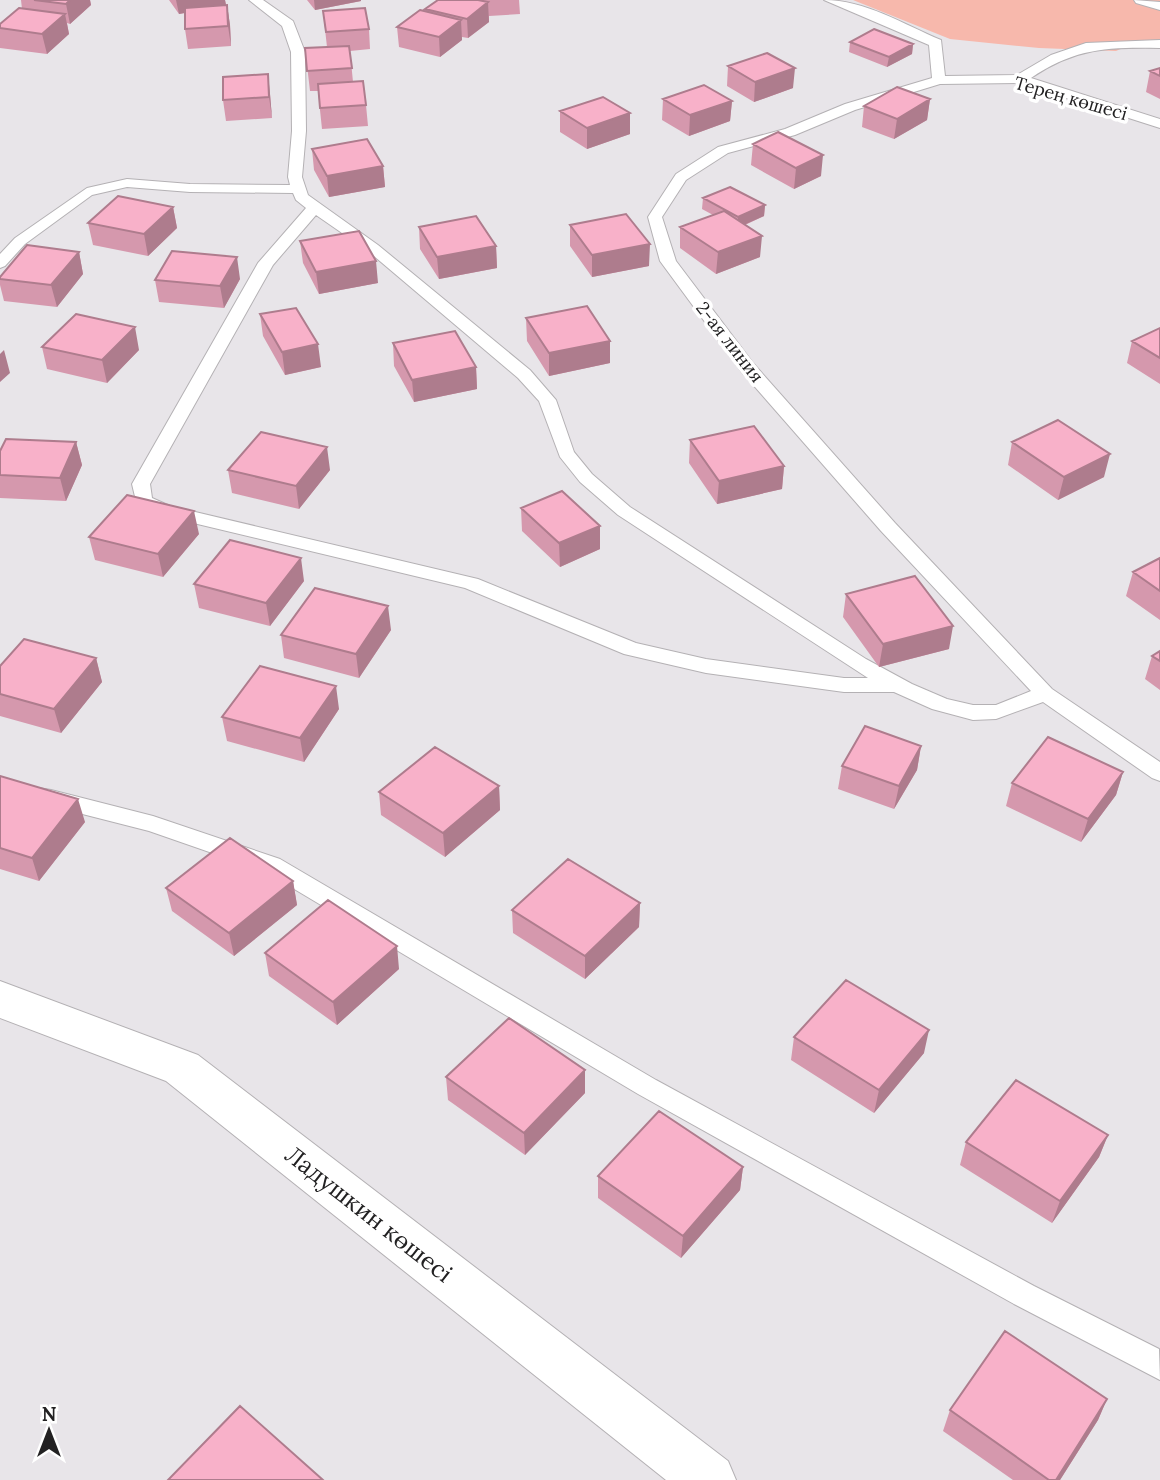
<svg xmlns="http://www.w3.org/2000/svg" width="1160" height="1480" font-family="Lora,serif">
<rect width="100%" height="100%" fill="#e8e5e9"/>
<path fill="#f7b8ac" d="M853,0H1160V44L1136,42L1116,51L1039,48L950,39Z"/>
<g fill="none" stroke-linecap="round" stroke-linejoin="round">
<defs>
<path id="service" d="M249,0H263L293,21L305,52L306,131L302,177L308,195L378,245L530,370L556,400L574,452L592,474L630,507L866,659L912,684L947,699L973,705H996L1031,691L881,531L741,371L660,261L648,217L676,174L718,147L785,129L845,104L932,78L929,45L824,0C865,0 903,24 941,40L945,76L1017,75L1051,55L1086,43L1160,40V48C1108,47 1075,48 1031,78L1160,119V128L1019,83L940,84L855,110L795,135L728,153L686,180L662,217L676,261L753,363L895,523L1052,689L1160,762V781L1152,778L1043,702L996,719L973,720L932,709L894,692H844L706,673L624,654L465,588L164,516L137,505L132,484L258,263L306,208L296,200L293,193L190,192L127,187L92,195L25,244L5,266L0,268V254L15,238L87,188L127,179L190,184L290,185L288,177L292,131L291,52L282,26ZM316,215L368,251L518,378L539,401L560,457L580,482L618,515L868,678H844L706,659L636,643L478,579L170,506L152,498L150,484L273,265Z
M1134,0L1160,2V10L1136,3Z
M0,782L51,790L153,816L280,859L656,1080L1034,1286L1159,1349L1160,1380L1014,1304L638,1094L264,871L149,831L51,806L0,798Z"/>
<path id="minor" d="M0,981L198,1055L728,1461L736,1480H666L166,1081L0,1018Z"/>
</defs>
<use href="#service" stroke="#b4b1b4" stroke-width="2"/>
<use href="#minor" stroke="#b4b1b4" stroke-width="2"/>
<use href="#service" fill="#fff" fill-rule="evenodd"/>
<use href="#minor" fill="#fff" fill-rule="evenodd"/>
</g>
<path fill="#d598ad" d="M21,0H90L91,5L70,24L67,23L69,34L47,54L0,48V24L22,9Z
M169,0H225L226,5H227L230,25L231,46L188,49L185,29V13L179,14Z
M307,0H361V1L315,10Z
M438,0H519L520,14L489,16V22L468,38L462,37V40L440,57L399,47L397,27L426,12L425,9Z
M323,11L369,29L370,49L350,51L353,82L366,105L368,126L322,129L318,91H310L305,48L327,47Z
M850,42L913,44L912,54L887,67L849,52Z
M728,66L793,88L754,102L727,86Z
M1160,68V99L1146,92L1150,71Z
M270,94L272,118L226,121L223,100Z
M663,99L732,101L730,121L689,136L662,120Z
M930,99L927,120L894,139L862,127L864,106Z
M560,111L630,134L587,149L560,132Z
M753,144L821,176L794,189L751,165Z
M312,149L383,166L385,187L329,197L314,170Z
M703,198L765,205L764,216L745,225L760,257L716,274L680,248V227L713,215L702,209Z
M173,207L177,228L148,256L93,245L88,223Z
M570,225L649,266L592,277L570,246Z
M419,227L496,246L497,268L439,279L420,249Z
M300,241L378,283L319,294L303,263Z
M79,252L83,274L57,307L4,301L0,285V277Z
M240,279L224,308L159,302L155,280Z
M260,314L321,367L285,375L263,336Z
M526,318L610,341V363L549,376L527,341Z
M1160,328V384L1127,363L1132,341Z
M393,343L476,367L477,389L414,402L394,366Z
M42,347L139,350L107,383L47,369Z
M690,440L784,466L782,489L717,504L689,463Z
M76,442L82,465L66,501L0,498V451Z
M1012,442L1104,477L1058,500L1008,465Z
M228,470H330L299,509L232,493Z
M521,508L600,526V549L560,567L522,531Z
M199,534L163,577L95,560L89,537Z
M1160,558V620L1126,596L1133,572Z
M304,581L270,626L199,608L194,584Z
M846,594L949,649L879,667L843,617Z
M391,630L359,678L284,658L281,635Z
M1160,651V690L1145,679L1152,656Z
M96,658L102,682L61,733L0,716V666Z
M339,709L304,762L227,741L222,717Z
M921,746L917,770L894,809L838,789L842,766Z
M1123,772L1116,795L1081,842L1006,806L1012,783Z
M0,776L85,822L39,881L0,869Z
M499,786L500,810L445,857L381,815L379,792Z
M293,881L297,905L234,956L172,911L166,888Z
M640,903L639,927L585,979L513,933L512,910Z
M265,953L399,969L337,1025L269,976Z
M794,1037L924,1053L874,1113L791,1060Z
M446,1077L585,1093L525,1155L448,1100Z
M1108,1135L1099,1157L1052,1223L960,1165L966,1142Z
M743,1167L740,1190L681,1258L598,1198V1176Z
M1107,1399L1098,1420L1060,1480H1013L943,1431L950,1410Z"/>
<path fill="#ae7c8d" d="M70,0H90L91,5L70,24L66,4Z
M176,0H225L226,5L179,14Z
M314,0H361V1L315,10Z
M488,2L489,22L468,38L467,19Z
M227,5L230,25L231,46L228,26Z
M65,14L69,34L47,54L42,34Z
M461,20L462,40L440,57L439,37Z
M913,44L912,54L887,67L889,57Z
M795,68L793,88L754,102L755,82Z
M268,74L270,94L272,118L269,97Z
M930,99L927,120L894,139L897,119Z
M732,101L730,121L689,136L690,115Z
M630,113V134L587,149V128Z
M823,155L821,176L794,189L796,168Z
M383,166L385,187L329,197L327,176Z
M765,205L764,216L737,228L738,217Z
M173,207L177,228L148,256L144,234Z
M762,236L760,257L716,274L718,252Z
M650,244L649,266L592,277V255Z
M496,246L497,268L439,279L437,257Z
M79,252L83,274L57,307L51,285Z
M237,257L240,279L224,308L220,286Z
M376,261L378,283L319,294L316,272Z
M135,327L139,350L107,383L102,360Z
M610,341V363L549,376V353Z
M318,344L321,367L285,375L282,352Z
M4,350L10,373L0,382V354Z
M476,367L477,389L414,402L412,380Z
M76,442L82,465L66,501L60,478Z
M327,447L330,470L299,509L296,486Z
M1110,454L1104,477L1058,500L1064,477Z
M784,466L782,489L717,504L719,481Z
M194,511L199,534L163,577L158,554Z
M600,526V549L560,567L559,543Z
M301,558L304,581L270,626L266,603Z
M388,606L391,630L359,678L356,654Z
M953,626L949,649L879,667L883,644Z
M96,658L102,682L61,733L54,709Z
M336,686L339,709L304,762L300,738Z
M921,746L917,770L894,809L899,786Z
M1123,772L1116,795L1081,842L1088,819Z
M499,786L500,810L445,857L443,833Z
M78,799L85,822L39,881L32,858Z
M293,881L297,905L234,956L229,933Z
M640,903L639,927L585,979V956Z
M397,946L399,969L337,1025L333,1002Z
M929,1030L924,1053L874,1113L879,1090Z
M585,1070V1093L525,1155L524,1133Z
M1108,1135L1099,1157L1052,1223L1060,1201Z
M743,1167L740,1190L681,1258L683,1236Z
M1107,1399L1098,1420L1060,1480H1056Z"/>
<path fill="#f8b1c9" stroke="#ae7c8d" stroke-width="2" d="M34,0H70L66,4Z
M438,0H478L488,2L467,19L425,9Z
M227,5L228,26L185,29V8Z
M19,8L65,14L42,34L0,28V24Z
M365,8L369,29L326,32L323,11Z
M420,10L461,20L439,37L397,27Z
M874,29L913,44L889,57L850,42Z
M349,46L352,68L307,71L305,48Z
M767,53L795,68L755,82L728,66Z
M1160,68V76L1150,71Z
M268,74L269,97L223,100V77Z
M363,81L366,105L320,108L318,84Z
M704,85L732,101L690,115L663,99Z
M897,87L930,99L897,119L864,106Z
M603,97L630,113L587,128L560,111Z
M778,132L823,155L796,168L753,144Z
M367,139L383,166L327,176L312,149Z
M730,187L765,205L738,217L703,198Z
M118,196L173,207L144,234L88,223Z
M724,211L762,236L718,252L680,227Z
M626,214L650,244L592,255L570,225Z
M476,216L496,246L437,257L419,227Z
M359,231L376,261L316,272L300,241Z
M27,245L79,252L51,285L0,279V277Z
M172,251L237,257L220,286L155,280Z
M587,306L610,341L549,353L526,318Z
M296,308L318,344L282,352L260,314Z
M76,314L135,327L102,360L42,347Z
M1160,328V358L1132,341Z
M455,331L476,367L412,380L393,343Z
M1058,420L1110,454L1064,477L1012,442Z
M754,426L784,466L719,481L690,440Z
M261,432L327,447L296,486L228,470Z
M6,439L76,442L60,478L0,475V451Z
M562,491L600,526L559,543L521,508Z
M127,495L194,511L158,554L89,537Z
M230,540L301,558L266,603L194,584Z
M1160,558V591L1133,572Z
M915,576L953,626L883,644L846,594Z
M315,588L388,606L356,654L281,635Z
M24,639L96,658L54,709L0,694V666Z
M1160,651V661L1152,656Z
M260,666L336,686L300,738L222,717Z
M865,726L921,746L899,786L842,766Z
M1048,737L1123,772L1088,819L1012,783Z
M435,747L499,786L443,833L379,792Z
M0,776L78,799L32,858L0,848Z
M230,838L293,881L229,933L166,888Z
M568,859L640,903L585,956L512,910Z
M328,900L397,946L333,1002L265,953Z
M846,980L929,1030L879,1090L794,1037Z
M509,1018L585,1070L524,1133L446,1077Z
M1016,1080L1108,1135L1060,1201L966,1142Z
M659,1111L743,1167L683,1236L598,1176Z
M1005,1331L1107,1399L1056,1480H1049L950,1410Z
M240,1406L323,1480H168Z"/>
<g text-anchor="middle" dominant-baseline="central" stroke-width="7" stroke-linejoin="round" paint-order="stroke">
<g font-size="18" fill="#222122" stroke="#fff">
<text transform="translate(1071 98) rotate(16)">Терең көшесі</text>
<text transform="translate(730 342) rotate(52)">2-ая линия</text>
</g>
<g font-size="24" fill="#222122" stroke="#fff">
<text transform="translate(369 1214) rotate(38)">Ладушкин көшесі</text>
</g>
</g>
<g transform="translate(49 1431)" stroke="#ffffff" stroke-width="5" paint-order="stroke">
<path d="M0-5L12 26L0 18L-12 26Z" fill="#222122"/>
<text y="-10" font-size="19" font-weight="bold" text-anchor="middle" fill="#222122">N</text>
</g>
</svg>
